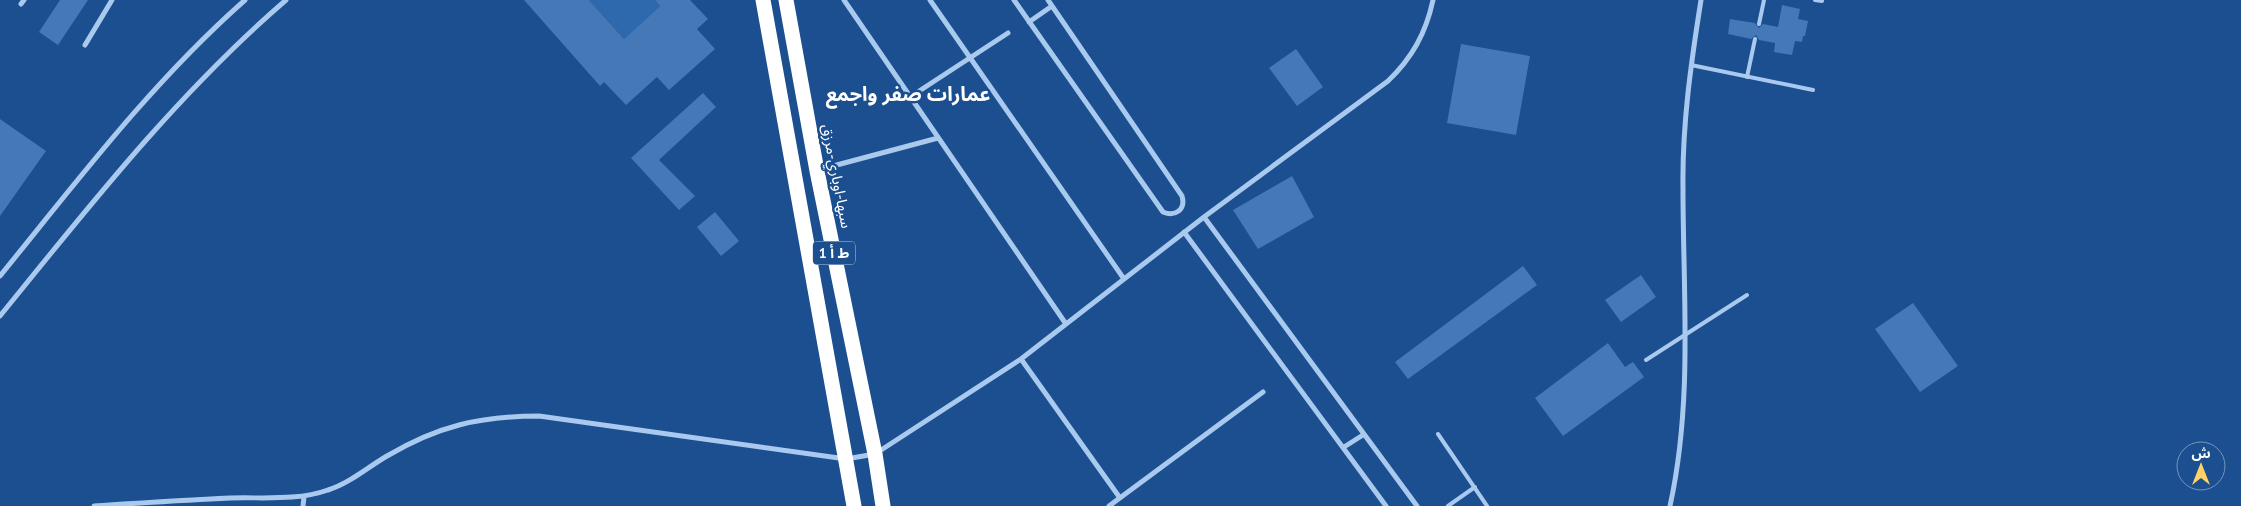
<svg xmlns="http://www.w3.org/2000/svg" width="2241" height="506" font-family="'PT Sans','Noto Sans Arabic',sans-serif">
<rect width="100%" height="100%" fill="#1b4f8f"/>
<path fill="#2e69ad" d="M589,0H655L660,6L624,39Z"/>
<path fill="#4478b7" d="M60,0H88L58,45L39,32Z
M524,0H589L624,39L660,6L655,0H690L708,19L697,29L715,49L669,90L657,77L626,105L604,82L600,86Z
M1782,5L1800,9L1798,19L1808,21L1805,36H1803L1802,42L1795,41L1792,55L1774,52L1775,43L1759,40L1756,35L1751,39L1728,34L1730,19L1755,23L1759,28L1763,24L1778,27Z
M1461,44L1530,56L1516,135L1447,123Z
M1296,49L1323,87L1297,106L1269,68Z
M703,93L716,107L659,160L695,196L679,210L631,158Z
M0,119L46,151L0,216Z
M1292,176L1314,217L1258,249L1233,210Z
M715,212L739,241L721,256L697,227Z
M1523,266L1537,285L1408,379L1395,362Z
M1641,275L1656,297L1621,322L1605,300Z
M1913,303L1958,366L1920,392L1875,329Z
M1608,343L1625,367L1633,362L1644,377L1563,436L1535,398Z"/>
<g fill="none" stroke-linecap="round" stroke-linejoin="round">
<path stroke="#a9c9ee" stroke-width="4" d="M1815,0L1822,1
M1759,24L1764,0
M1691,65L1813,90
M1747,77L1755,39
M1646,360L1747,295
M1438,434L1487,506
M1448,506L1475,487"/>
<path stroke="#a9c9ee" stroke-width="5" d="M844,0L1066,324
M930,0L1124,279
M1014,0L1163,212C1175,217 1186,210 1182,196L1048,0
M21,4L24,0
M1029,22L1052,6
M85,45L112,0
M910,97L1008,33
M818,170L938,138
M1204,217L1417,506
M1184,232L1386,506
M0,276C78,180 152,82 245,0
M0,316C90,205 178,93 286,0
M1021,359L1120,498
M1344,447L1363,435
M94,506C140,503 185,500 230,498C263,497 297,501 328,490C350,483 368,467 387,456C438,426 480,416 539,416L846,459L875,454L1021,359L1204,217L1388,81C1412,58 1426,33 1433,0
M303,506L304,497
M1109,506L1263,392
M1670,506C1693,401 1683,295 1683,189C1682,125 1691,63 1701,0"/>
<path stroke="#fff" stroke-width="15" d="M763,0L854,506
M786,0L817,171L875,454L883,506"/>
</g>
<g text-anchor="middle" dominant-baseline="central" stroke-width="5" stroke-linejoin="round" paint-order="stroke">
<rect fill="#1b4f8f" stroke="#bbcadd" stroke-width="1" x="813" y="241.5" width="42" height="23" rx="4"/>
<g font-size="14" font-weight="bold" fill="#fff">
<text x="834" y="253">ط أ 1</text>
</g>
<g font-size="15" fill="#fff" stroke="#1b4f8f">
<text transform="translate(837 176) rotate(79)">سبها-اوباري-مرزق</text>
</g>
<g font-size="20" font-weight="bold" fill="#fff" stroke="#1b4f8f">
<text x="908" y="94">عمارات صفر واجمع</text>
</g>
</g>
<g transform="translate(2201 466)"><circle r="24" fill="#1b4f8f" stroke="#7695bc"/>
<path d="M0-4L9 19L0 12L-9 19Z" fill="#ffd166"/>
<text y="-8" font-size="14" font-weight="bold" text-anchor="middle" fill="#ffffff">ش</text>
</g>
</svg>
